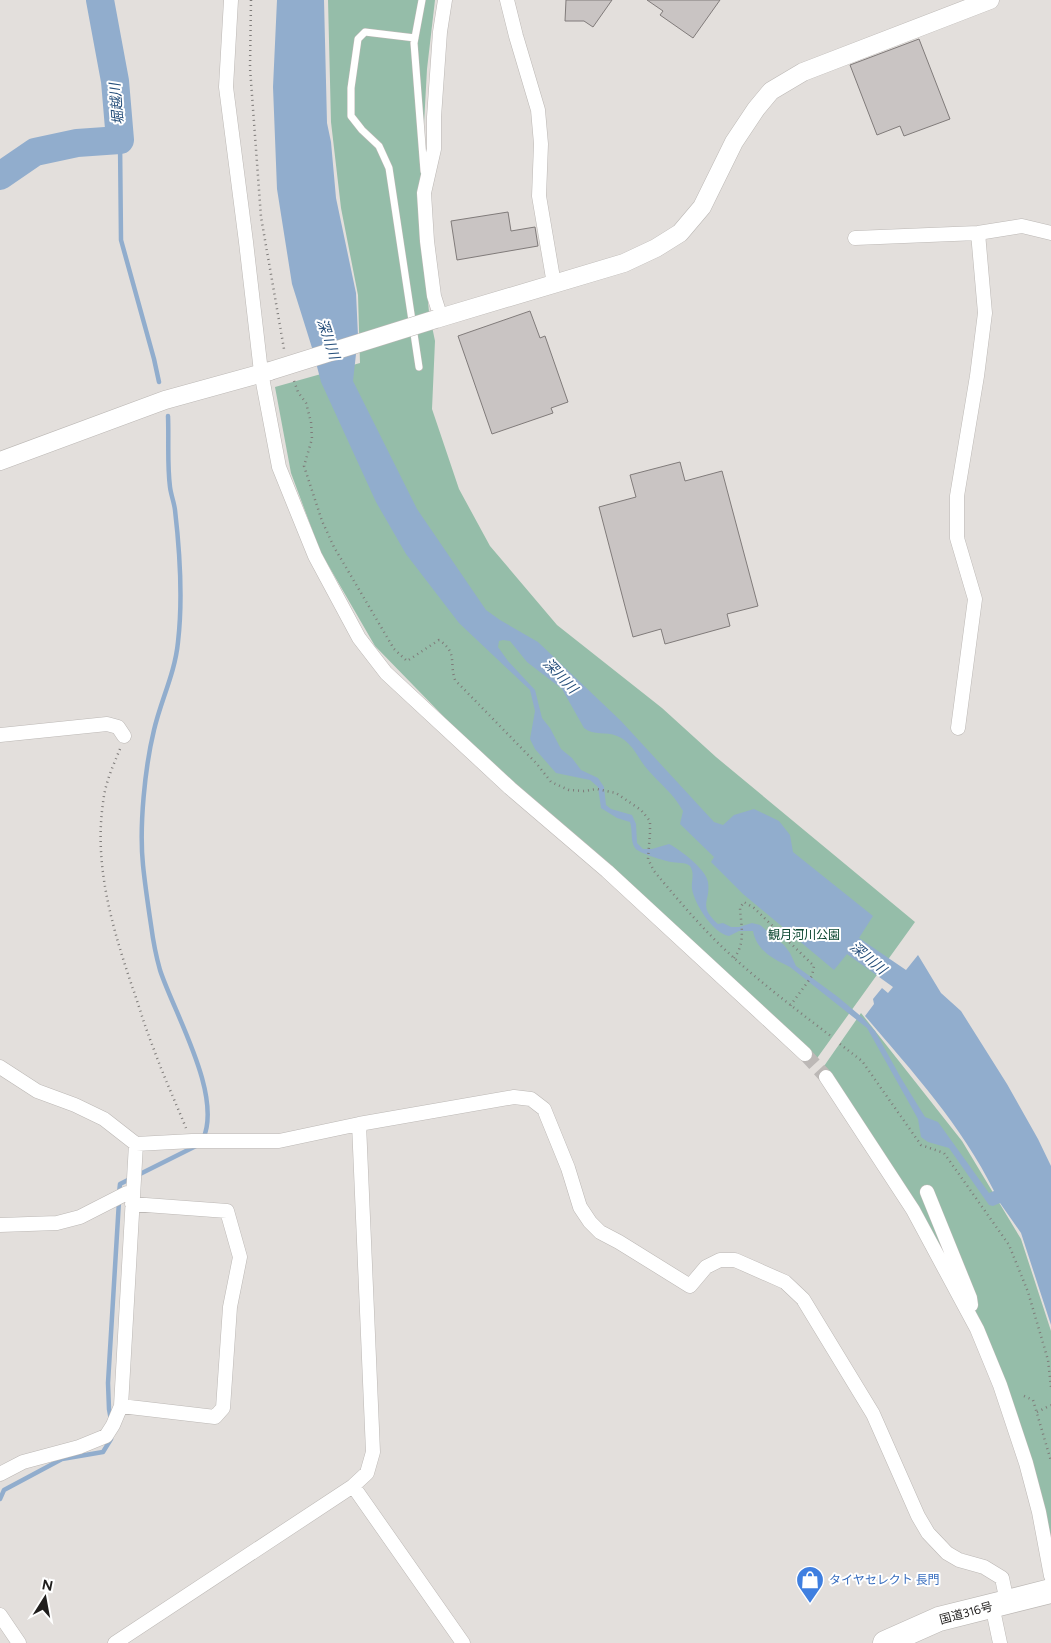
<svg xmlns="http://www.w3.org/2000/svg" width="1051" height="1643" font-family="Figtree,'Noto Sans JP',sans-serif">
<rect width="100%" height="100%" fill="#e3dfdc"/>
<path fill="#95bda9" d="M328,0H435L427,69L421,179L418,199L429,312L435,341L432,409L459,489L490,546L557,625L662,708L716,757L915,922L815,1061L727,976L488,762L375,646L320,551L291,473L275,387L360,363L358,295L341,208L331,122Z
M861,1013L962,1141L1021,1239L1051,1331V1543L982,1329L830,1079L822,1069Z"/>
<path fill="#91adcd" fill-rule="evenodd" d="M277,0H324L327,123L331,142L336,198L356,293L358,336L353,381L417,509L486,610L500,620L538,642L621,721L714,822L723,825L734,815L754,809L779,821L790,835L793,852L873,916L859,938L906,970L918,955L941,993L961,1011L1007,1084L1038,1139L1051,1166V1325L1021,1233L1000,1203L993,1206L989,1205L949,1148L928,1142L921,1137L918,1119L867,1028L790,967C773,959 757,951 753,931H739L729,936C713,933 695,905 692,889C691,882 695,873 690,866C686,862 676,863 671,862C665,861 638,853 635,848C630,841 633,831 630,822L617,818L601,808L598,787L590,780L556,773L535,749L530,739L535,711L530,690L459,623L406,554L376,502L321,382L313,351L292,284L277,189L273,87ZM503,640L510,641L527,662L562,689L584,728C594,736 606,731 617,736C632,741 638,759 648,770C661,785 673,793 683,811L680,824L714,857L711,862L743,894L834,970L847,954L893,987L888,993L882,988L873,999L874,1004L865,1016C912,1071 962,1126 994,1191L989,1193L938,1122L925,1117L901,1078L875,1031L863,1018L838,997L796,966L790,953L784,945L760,925L752,923L739,927H731L723,923L718,924C697,905 711,902 708,882C706,869 679,849 669,844L652,849H643L637,843L636,824L632,815L611,809L606,805L604,787L598,778L581,770L572,758L561,749L550,728L542,718L535,690L508,661L498,647L499,641Z"/>
<g fill="none" stroke-linecap="round" stroke-linejoin="round">
<path stroke="#91adcd" stroke-width="4.5" d="M120,140L121,240L154,359L159,382
M168,416C169,439 167,464 170,487C171,495 174,502 175,510C180,553 183,599 178,642C175,673 161,700 154,730C145,767 139,826 143,865C145,885 148,905 151,925C153,940 156,956 160,970C174,1013 223,1095 203,1139
M119,1193L120,1184L196,1146
M111,1420L109,1409L108,1383L119,1201
M0,1499L4,1490L62,1459L103,1452L111,1439"/>
<path stroke="#91adcd" stroke-width="28" d="M0,176L35,152L77,143L120,140L115,81L100,0"/>
</g>
<path fill="#c9c4c3" stroke="#807b7a" d="M566,0H612L593,27L584,21H565Z
M647,0H720L693,38L660,15L663,11Z
M919,39L950,119L904,136L900,126L877,135L850,65Z
M508,212L511,231L535,227L538,246L457,260L451,221Z
M530,311L540,338L545,336L568,402L551,408L553,413L492,434L458,336Z
M680,462L685,481L722,471L758,606L727,614L730,626L665,644L661,629L633,637L599,507L636,497L630,475Z"/>
<g fill="none" stroke-linecap="round" stroke-linejoin="round">
<path stroke="#bcb8b6" stroke-width="14" stroke-dasharray="14 7" stroke-linecap="butt" d="M805,1054L826,1077"/>
<defs>
<path id="service" d="M422,0L414,43L424,171
M415,38L365,32L358,39L351,88V116L362,130L379,146L389,168L419,367"/>
<path id="minor" d="M231,0L226,87L246,242L261,372L279,467L315,556L359,638L386,673L510,788L607,871L805,1054
M507,0L516,36L538,110L541,144L539,196L554,284
M855,238L978,233L1022,226L1051,233
M441,318L434,296L427,241L424,193L434,149V117L440,32L445,0
M958,728L975,599L957,538V496L977,376L985,313L978,233
M0,735L107,724L118,727L124,736
M0,1067L37,1091L75,1105L104,1119L136,1144L192,1141H279L359,1124L514,1097L531,1099L544,1109L568,1168L580,1207L590,1222L600,1232L619,1242L690,1286L706,1267L720,1260H735L785,1282L803,1299L873,1414L918,1516L928,1533L947,1553L959,1560L984,1567L1002,1578L1007,1602
M826,1077L913,1210L977,1329L1000,1385L1026,1463L1039,1512L1051,1576
M927,1192L970,1298L971,1305
M0,1225L57,1223L80,1217L127,1193L133,1196
M121,1406L215,1417L223,1408L230,1307L240,1257L227,1211L132,1204
M0,1474L23,1462L79,1447L106,1436L113,1425L121,1406L136,1144
M353,1486L463,1643
M992,1605L1000,1643
M0,1615L19,1643
M115,1643L353,1486L367,1473L373,1452L359,1124"/>
<path id="tertiary" d="M436,319L624,263L656,248L680,233L702,207L734,142L756,109L771,91L803,72L990,0
M0,461L165,400L270,371"/>
<path id="trunk" d="M885,1643L939,1619L1051,1591"/>
</defs>
<use href="#service" stroke="#bcb8b5" stroke-width="8"/>
<use href="#minor" stroke="#bcb8b5" stroke-width="15"/>
<use href="#tertiary" stroke="#bcb8b5" stroke-width="19"/>
<use href="#trunk" stroke="#bcb8b5" stroke-width="25"/>
<path stroke="#7f7c7a" stroke-width="2.5" stroke-dasharray="1 4" stroke-linecap="butt" d="M251,0L250,68L261,217L284,349
M294,381L298,392L306,403L311,422L312,439L304,466L322,521L334,547L394,649L407,661L439,640C458,653 449,662 455,680L537,764L551,782L569,790L584,791L597,789L616,793L641,810L650,821V833L648,859L654,871C679,901 705,932 734,958C765,986 798,1011 832,1037
M120,749C113,766 105,783 103,803C94,865 112,927 132,986C139,1006 145,1027 153,1047C163,1075 175,1101 186,1128
M734,958C746,943 741,925 740,908L744,902L754,908L814,966L812,976L790,1006
M840,1044L862,1061L921,1145L944,1153L1009,1245L1028,1292L1048,1360L1051,1387
M1024,1396L1033,1400L1051,1461
M1037,1412L1051,1405"/>
<use href="#service" stroke="#fff" stroke-width="7"/>
<use href="#minor" stroke="#fff" stroke-width="14"/>
<use href="#tertiary" stroke="#fff" stroke-width="18"/>
<use href="#trunk" stroke="#fff" stroke-width="24"/>
<defs>
<path id="tertiary-bridge" d="M270,371L436,319"/>
</defs>
<use href="#tertiary-bridge" stroke="#bcb8b5" stroke-width="19" stroke-linecap="butt"/>
<use href="#tertiary-bridge" stroke="#fff" stroke-width="18"/>
</g>
<defs>
<symbol id="shop-pin" viewBox="-11 -11 22 30"><path d="M0 17L-7.5 6A9.5 9.5 0 1 1 7.5 6Z" fill="#3f7fe0" stroke="#fff"/><path d="M-5-2.5h2.3a2.7 3.5 0 0 1 5.4 0H5L5.5 6h-11ZM-1.5-2.5h3a1.5 2.3 0 0 0-3 0Z" fill="#fff"/></symbol>
</defs>
<g fill-rule="evenodd">
<use href="#shop-pin" x="794" y="1564" width="32" height="43"/>
</g>
<g text-anchor="middle" dominant-baseline="central" stroke-width="4" stroke-linejoin="round" paint-order="stroke">
<g font-size="12" fill="#0a452f" stroke="#fff">
<text x="804" y="935">観月河川公園</text>
</g>
<g font-size="12" fill="#366cbe" stroke="#fff" text-anchor="start">
<text x="829" y="1580">タイヤセレクト 長門</text>
</g>
<g font-size="12" fill="#201e1d" stroke="#fff">
<text transform="translate(966 1613) rotate(-15)">国道316号</text>
</g>
<g font-size="14" font-style="italic" fill="#254e7a" stroke="#fff">
<text transform="translate(117 104) rotate(-95)">堀越川</text>
<text transform="translate(328 339) rotate(71)">深川川</text>
<text transform="translate(560 676) rotate(46)">深川川</text>
<text transform="translate(868 958) rotate(40)">深川川</text>
</g>
</g>
<g transform="translate(45 1598) rotate(11)" stroke="#ffffff" stroke-width="4" paint-order="stroke">
<path d="M0-4L9 19L0 12L-9 19Z" fill="#201e1d"/>
<text y="-8" font-size="14" font-weight="bold" text-anchor="middle" fill="#201e1d">N</text>
</g>
</svg>
